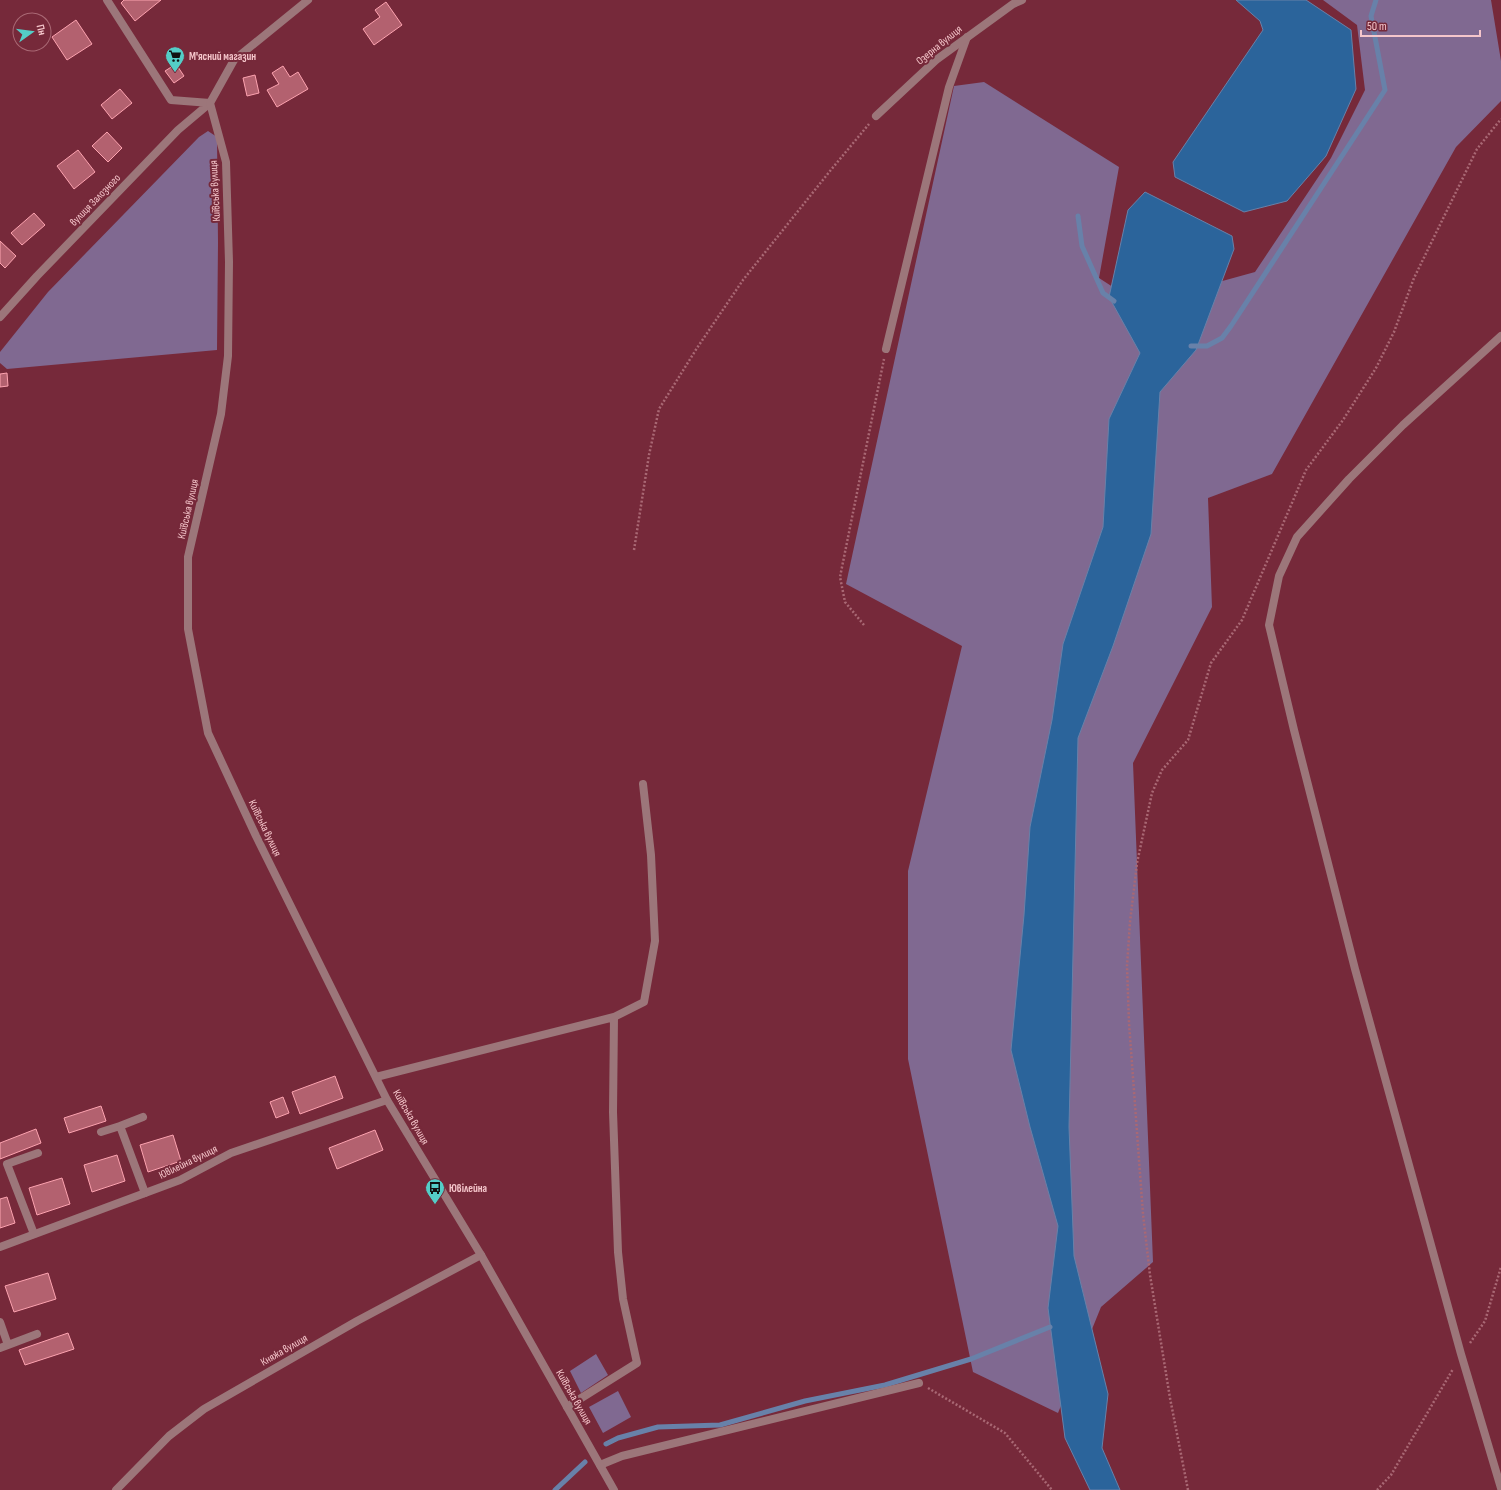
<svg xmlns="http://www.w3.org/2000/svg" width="1501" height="1490" font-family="'Sofia Sans Condensed',sans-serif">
<rect width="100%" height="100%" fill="#76293a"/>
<path fill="#806991" d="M1323,0H1491L1501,61V101L1456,147L1272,474L1208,498L1212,607L1133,763L1153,1262L1101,1307L1058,1413L973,1372L908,1059V871L962,646L846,584L954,86L984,82L1119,167L1099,278L1139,304L1255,272L1331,158L1365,90L1357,25Z
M208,131L217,137L218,243L217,350L7,369L0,363V352L48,292L199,137Z
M596,1354L608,1375L581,1393L570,1371Z
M618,1391L631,1417L603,1433L589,1407Z"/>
<path fill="#2b649b" stroke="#6881a9" d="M1236,0H1306L1351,30L1356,89L1326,156L1287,201L1244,212L1175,177L1173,162L1263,30L1260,21Z
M1145,192L1232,236L1234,249L1196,350L1160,392L1151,534L1113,646L1078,738L1069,1127L1074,1256L1108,1394L1102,1448L1120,1490H1090L1065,1438L1048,1308L1058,1226L1030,1127L1011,1050L1024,915L1030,827L1052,720L1063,644L1103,527L1109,419L1140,353L1109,297L1128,210Z"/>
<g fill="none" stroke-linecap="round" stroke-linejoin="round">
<path stroke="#6881a9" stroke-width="5" d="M1078,216L1082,246L1103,293L1114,301
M1191,346H1207L1222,338L1231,326L1385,90L1371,16L1376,0
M606,1444L618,1438L658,1427L720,1425L805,1401L885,1385L971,1359L1050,1327
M555,1490L585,1462"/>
</g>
<path fill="#b3616f" stroke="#fda3b0" d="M124,0H161L135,21L121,3Z
M386,2L402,25L374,45L363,29L380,17L375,10Z
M76,20L92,44L67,60L52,37Z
M176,64L184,76L174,83L165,71Z
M283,66L290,77L298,72L308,89L277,107L267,90L279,84L272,73Z
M255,75L259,93L247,96L243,78Z
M120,89L132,103L112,119L101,105Z
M107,132L122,148L108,162L92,146Z
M78,150L95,172L74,189L57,166Z
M34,213L45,225L22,245L11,233Z
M0,241L16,256L5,268L0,263Z
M7,373L8,386L0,387V374Z
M335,1076L343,1098L300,1114L292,1092Z
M283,1097L289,1113L276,1118L270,1102Z
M101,1106L106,1121L69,1133L64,1118Z
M36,1129L41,1143L0,1159V1143Z
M375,1130L383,1150L337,1169L329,1148Z
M173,1135L181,1161L148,1172L140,1145Z
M117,1155L125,1181L92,1192L84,1165Z
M62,1178L70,1204L37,1215L29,1188Z
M7,1197L15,1223L0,1228V1199Z
M48,1273L56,1299L14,1312L5,1286Z
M68,1333L74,1349L25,1365L19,1350Z"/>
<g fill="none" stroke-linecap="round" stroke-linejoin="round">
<path stroke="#a96874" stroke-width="2.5" stroke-dasharray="2 2" stroke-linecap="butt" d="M634,550L649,455L659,409L697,348L743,280L830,171L869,124
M864,625L845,602L840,577L884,359
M1470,1343L1485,1321L1501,1267
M928,1388L1005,1433L1052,1490
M1188,1490L1170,1398L1150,1275L1143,1214L1129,1023L1127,966L1130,922L1137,863L1152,793L1162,770L1188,740L1211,663L1242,620L1306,470L1343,420L1376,368L1394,332L1414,278L1477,149L1501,119
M1377,1490L1391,1475L1453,1369"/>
<path stroke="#9c767a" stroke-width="8" d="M886,349L949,87L967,37
M143,1117L120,1126L145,1193
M101,1132L120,1126
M34,1234L7,1164L38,1153
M0,1322L8,1345L37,1334
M0,1348L8,1345
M600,1465L622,1456L919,1383"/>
<path stroke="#9c767a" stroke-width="8" d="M107,0L171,100L210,103
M876,116L936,60L1013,4L1022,0
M0,317L37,276L178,130L210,103
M1501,336L1403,425L1349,479L1297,537L1279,576L1269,625L1294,730L1355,969L1461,1354L1501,1488
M376,1077L614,1017
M0,1247L180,1180L231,1153L387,1100
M567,1407L637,1363L623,1299L618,1252L613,1112L614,1017L644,1002L655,941L651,855L643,784
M116,1490L169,1436L204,1409L357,1321L481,1255"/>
<path stroke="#9c767a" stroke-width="8" d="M308,0L234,60L210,103L226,162L229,262L228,356L221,414L188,557V629L208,733L256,836L387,1100L481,1255L614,1490"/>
</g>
<defs>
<symbol id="supermarket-pin" viewBox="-11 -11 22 30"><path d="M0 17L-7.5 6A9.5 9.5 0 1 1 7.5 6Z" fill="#54cdc7" stroke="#76293a"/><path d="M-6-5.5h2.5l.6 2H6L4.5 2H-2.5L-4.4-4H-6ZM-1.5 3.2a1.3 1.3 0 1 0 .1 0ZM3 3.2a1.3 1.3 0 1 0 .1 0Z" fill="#111"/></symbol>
<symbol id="bus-pin" viewBox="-11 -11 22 30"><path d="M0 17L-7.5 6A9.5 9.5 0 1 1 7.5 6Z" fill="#54cdc7" stroke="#76293a"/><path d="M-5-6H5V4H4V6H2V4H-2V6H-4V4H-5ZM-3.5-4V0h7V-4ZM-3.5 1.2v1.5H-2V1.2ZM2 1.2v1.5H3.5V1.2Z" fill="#111"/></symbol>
</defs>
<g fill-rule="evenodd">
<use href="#supermarket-pin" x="164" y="45" width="22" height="30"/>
<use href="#bus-pin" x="424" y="1177" width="22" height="30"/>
</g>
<g text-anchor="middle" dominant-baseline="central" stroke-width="4" stroke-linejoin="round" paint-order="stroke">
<g font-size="11" fill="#f5c6cb" stroke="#76293a">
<text transform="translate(939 45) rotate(-39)">Озерна вулиця</text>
<text transform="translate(215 191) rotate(-93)">Київська вулиця</text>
<text transform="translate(95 200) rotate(-46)">вулиця Залозного</text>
<text transform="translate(188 509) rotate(-77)">Київська вулиця</text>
<text transform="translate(265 828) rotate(64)">Київська вулиця</text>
<text transform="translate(411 1117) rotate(60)">Київська вулиця</text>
<text transform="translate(188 1162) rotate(-26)">Ювілейна вулиця</text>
<text transform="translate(284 1350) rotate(-30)">Княжа вулиця</text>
<text transform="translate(574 1397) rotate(60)">Київська вулиця</text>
</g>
<g font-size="11" font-weight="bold" fill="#f5c6cb" stroke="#76293a" text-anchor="start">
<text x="189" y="56">М'ясний магазин</text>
<text x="449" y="1188">Ювілейна</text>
</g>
</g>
<g transform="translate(32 32) rotate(76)"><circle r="19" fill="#76293a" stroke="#a96874"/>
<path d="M0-3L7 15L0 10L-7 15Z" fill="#54cdc7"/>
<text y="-6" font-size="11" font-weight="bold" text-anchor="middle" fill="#f5c6cb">Пн</text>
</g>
<path d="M1361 30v6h119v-6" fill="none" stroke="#f5c6cb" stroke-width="2"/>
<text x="1367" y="30" font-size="12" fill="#f5c6cb" stroke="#76293a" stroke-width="3" paint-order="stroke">50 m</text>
</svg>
